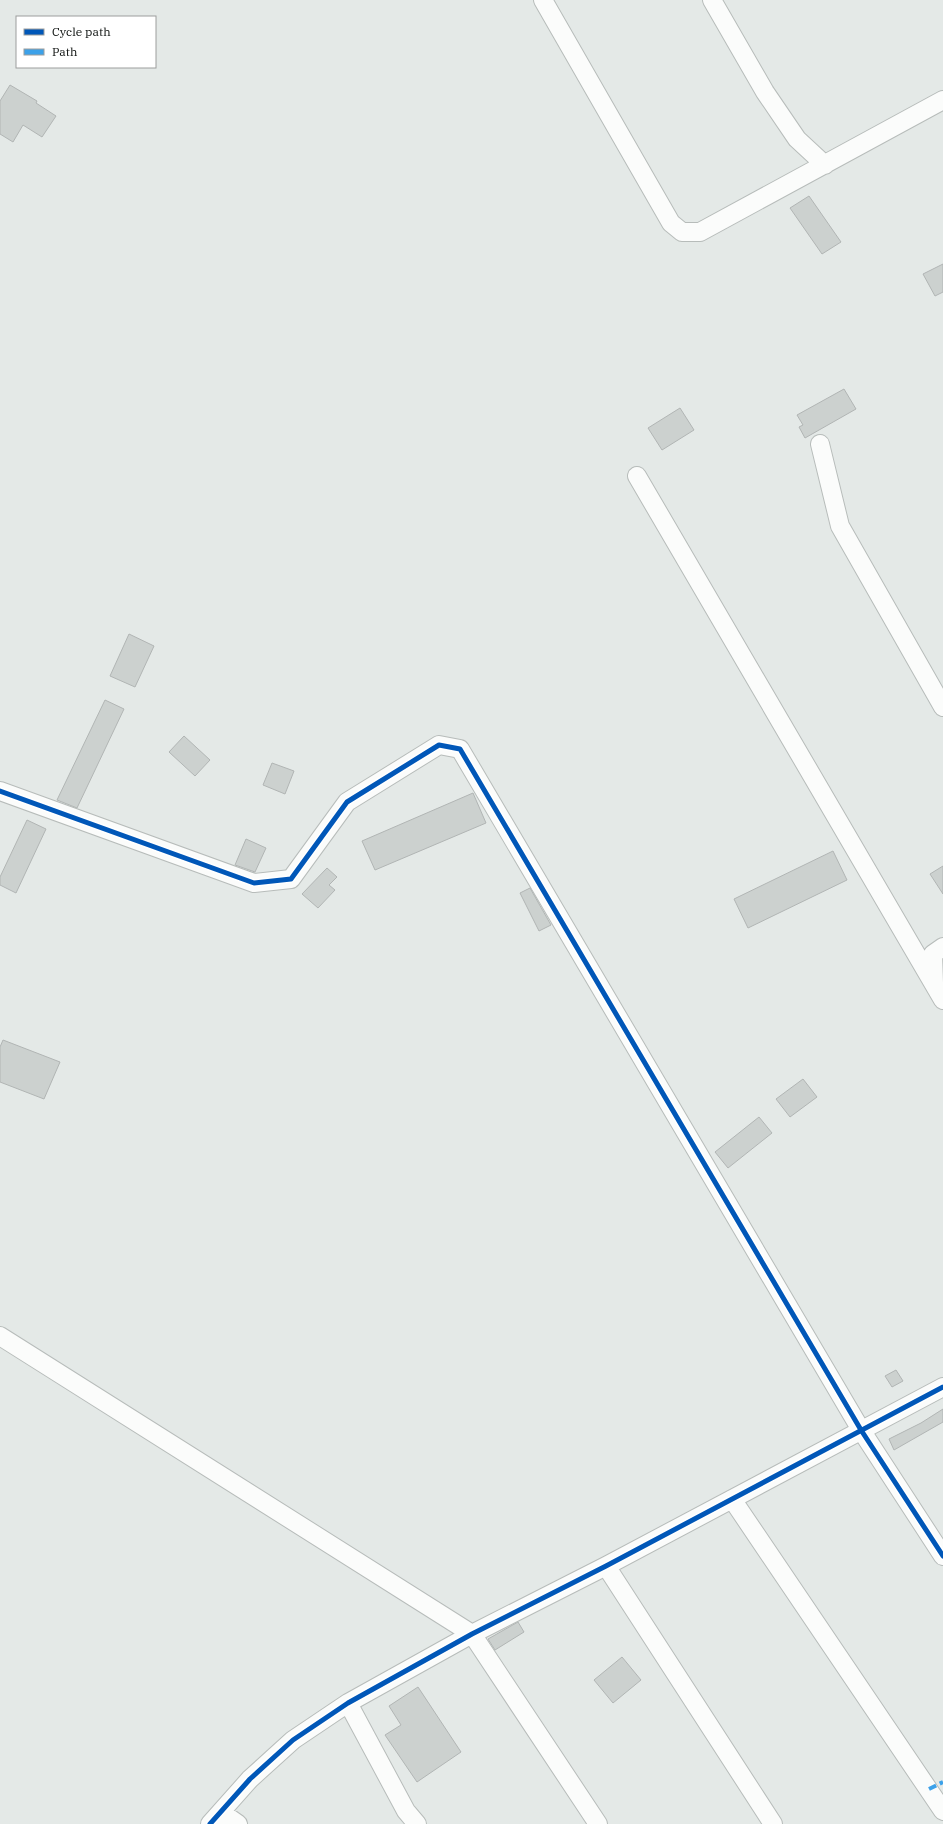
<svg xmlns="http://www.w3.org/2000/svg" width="943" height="1824" font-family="'IBM Plex Serif',serif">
<rect width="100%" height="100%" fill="#e4e9e7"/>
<path fill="#ccd1cf" stroke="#b1b5b4" d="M10,85L37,101L36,103L56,116L42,137L23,125L13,142L0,134V101Z
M809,196L841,242L822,254L790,208Z
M943,264V292L935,296L923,274Z
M844,389L856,409L805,438L799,427L803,425L797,415Z
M680,408L694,430L662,450L648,428Z
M129,634L154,646L135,687L110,676Z
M105,700L124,709L77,808L57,800Z
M184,736L210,760L195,776L169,752Z
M272,763L294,771L285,794L263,785Z
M473,793L486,823L375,870L362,841Z
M27,820L46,829L16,893L0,885V877Z
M246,839L266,848L255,872L235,865Z
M833,851L847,880L748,928L734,899Z
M943,866V894L930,874Z
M327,868L337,877L329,885L335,890L318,908L302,894Z
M530,888L551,925L539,931L520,893Z
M3,1040L60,1062L44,1099L0,1082V1047Z
M803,1079L817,1097L790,1117L776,1099Z
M759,1117L772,1133L728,1168L715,1152Z
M896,1370L903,1381L892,1387L885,1376Z
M943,1409V1422L894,1450L889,1439L921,1423Z
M518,1622L524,1632L495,1650L488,1639Z
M622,1657L641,1680L613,1703L594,1680Z
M418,1687L461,1752L417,1782L385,1735L401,1725L389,1706Z"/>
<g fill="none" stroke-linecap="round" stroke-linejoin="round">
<defs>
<path id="minor" d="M543,0L671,223L682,232H700L943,100
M712,0L765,92L797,139L825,165
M820,444L840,526L943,707
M637,476L943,1000
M0,791L254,883L291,879L347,802L439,745L460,749L861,1430L943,1556
M934,983L933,954L943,947
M0,1336L472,1634L598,1824
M732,1499L943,1811
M606,1566L773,1824
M348,1703L406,1811L417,1824
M221,1812L238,1824
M210,1824L250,1779L293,1740L348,1703L472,1634L606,1566L943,1387"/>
</defs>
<use href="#minor" stroke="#b7bcba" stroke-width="20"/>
<use href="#minor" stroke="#fbfcfb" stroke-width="18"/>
<path stroke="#3ca1e9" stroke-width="4" stroke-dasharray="8 4" stroke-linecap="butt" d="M929,1789L943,1782"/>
<defs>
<path id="cycleway" d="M0,791L254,883L291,879L347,802L439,745L460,749L861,1430L943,1556
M210,1824L250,1779L293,1740L348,1703L472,1634L606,1566L943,1387"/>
</defs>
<use href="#cycleway" stroke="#fff" stroke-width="8"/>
<use href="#cycleway" stroke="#0057b8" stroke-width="5"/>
</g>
<rect x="16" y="16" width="140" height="52" fill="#ffffff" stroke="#9c9e9d"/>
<rect x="24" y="29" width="20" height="6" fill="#0057b8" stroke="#9c9e9d"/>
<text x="52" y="36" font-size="12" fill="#080c0a">Cycle path</text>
<rect x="24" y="49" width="20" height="6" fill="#3ca1e9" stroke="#9c9e9d"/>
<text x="52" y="56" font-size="12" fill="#080c0a">Path</text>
</svg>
